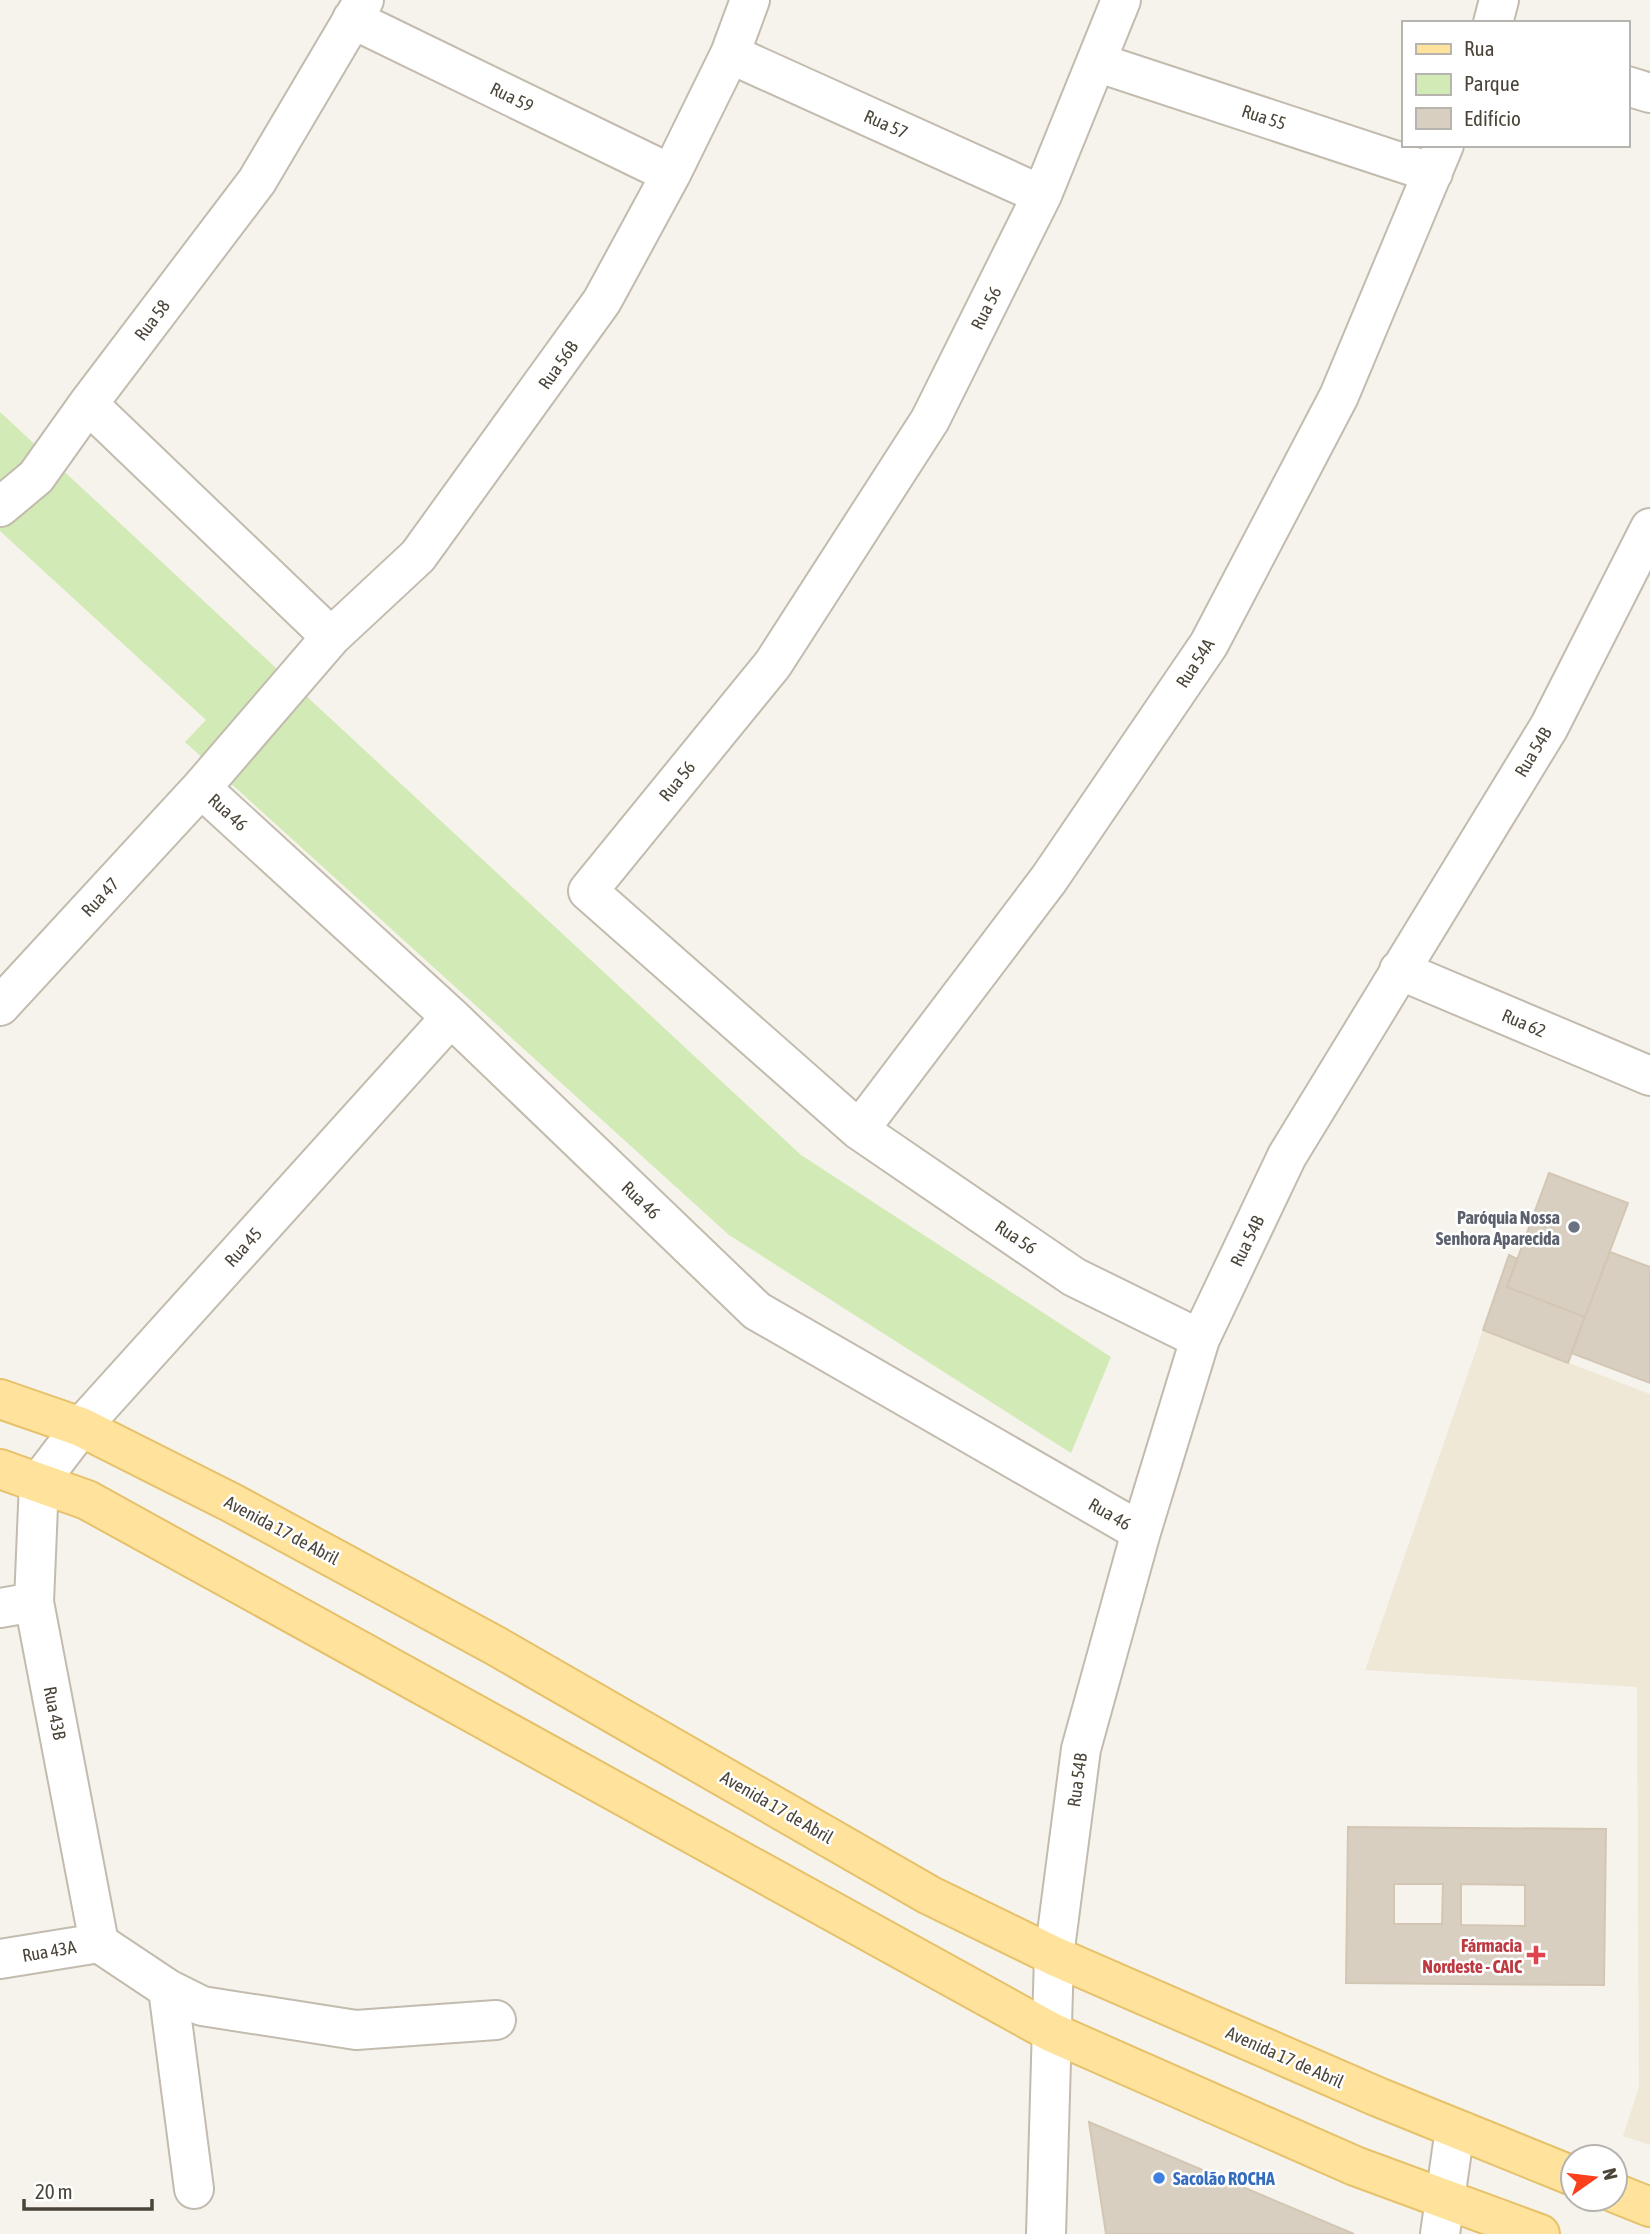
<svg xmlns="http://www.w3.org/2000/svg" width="1650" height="2234" font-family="'Asap Condensed',sans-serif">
<rect width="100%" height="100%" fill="#f6f3ec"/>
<path fill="#efe8d6" d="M1483,1330L1650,1394V2145L1623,2136L1639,2087L1637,1687L1365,1670Z"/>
<path fill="#d2eab5" d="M0,412L801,1155L1111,1357L1071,1453L729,1235L185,742L206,720L0,531Z"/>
<path fill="#d8cfc1" stroke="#d3c7b4" stroke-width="2" fill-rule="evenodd" d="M1549,1173L1628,1203L1585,1317L1507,1287Z
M1610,1252L1650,1267V1383L1571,1353Z
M1509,1255L1517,1259L1507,1287L1585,1317L1568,1363L1483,1330Z
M1348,1827L1606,1829L1604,1985L1346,1983ZM1394,1884H1443L1442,1924H1394ZM1461,1884L1525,1885V1926L1461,1925Z
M1089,2122L1354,2234H1106Z"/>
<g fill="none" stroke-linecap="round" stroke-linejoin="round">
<defs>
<path id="minor" d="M364,0L257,181L88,404L331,637L418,556L602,301L671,174L730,54L750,0
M1121,0L1042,195L930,420L773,664L588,891L859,1130L1074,1277L1200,1339
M352,19L671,174
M1493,23L1499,0
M730,54L1042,195
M1096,62L1433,173
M1627,86L1650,93
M0,507L36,477L88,404
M201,788L451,1017L757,1311L1141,1532
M1399,970L1650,1076
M0,1006L201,788L331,637
M859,1130L1049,879L1209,644L1339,396L1444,145
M0,1608L34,1602
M99,1943L34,1602L39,1482L81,1427L451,1017
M99,1943L168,1989L194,2189
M0,1959L99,1943
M168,1989L202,2006L356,2030L496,2020
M1046,2234L1054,1956L1081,1749L1141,1532L1200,1339L1287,1156L1549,727L1650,528
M1440,2234L1455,2129"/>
<path id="major" d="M0,1399L81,1427L232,1503L496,1646L929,1895L1054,1956L1378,2097L1573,2176
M0,1469L87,1500L1051,2032L1355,2166L1540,2234
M1615,2193L1650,2207"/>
</defs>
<use href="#minor" stroke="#c2bbae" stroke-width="42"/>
<use href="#major" stroke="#e6c16a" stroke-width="42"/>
<use href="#minor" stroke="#fff" stroke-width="38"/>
<use href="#major" stroke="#ffe39c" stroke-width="38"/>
</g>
<circle fill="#6b7280" stroke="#fff" stroke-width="2.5" cx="1574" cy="1227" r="7"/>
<path fill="#e0444e" stroke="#fff" stroke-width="2.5" d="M1532.5 1944.5h7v7h7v7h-7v7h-7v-7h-7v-7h7z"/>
<circle fill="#3f7fe0" stroke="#fff" stroke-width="2.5" cx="1159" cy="2178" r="7"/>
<g text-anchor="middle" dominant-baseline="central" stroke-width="5" stroke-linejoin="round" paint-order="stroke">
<g font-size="18" fill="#4b4439" stroke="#fff">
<text transform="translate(512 97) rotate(26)">Rua 59</text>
<text transform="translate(1264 117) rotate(18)">Rua 55</text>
<text transform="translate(886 124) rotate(24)">Rua 57</text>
<text transform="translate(986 308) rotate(-63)">Rua 56</text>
<text transform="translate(152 320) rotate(-53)">Rua 58</text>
<text transform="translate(558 365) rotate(-55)">Rua 56B</text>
<text transform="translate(1195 663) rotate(-57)">Rua 54A</text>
<text transform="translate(1533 752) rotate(-59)">Rua 54B</text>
<text transform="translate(677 781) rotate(-51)">Rua 56</text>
<text transform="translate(228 812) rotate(42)">Rua 46</text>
<text transform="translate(100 897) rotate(-47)">Rua 47</text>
<text transform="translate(1524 1023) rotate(23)">Rua 62</text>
<text transform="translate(641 1200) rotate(44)">Rua 46</text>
<text transform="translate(1016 1237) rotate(34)">Rua 56</text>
<text transform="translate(1247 1241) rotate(-64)">Rua 54B</text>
<text transform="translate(243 1247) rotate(-48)">Rua 45</text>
<text transform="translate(1110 1514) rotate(30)">Rua 46</text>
<text transform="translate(282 1530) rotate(28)">Avenida 17 de Abril</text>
<text transform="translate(55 1713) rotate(79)">Rua 43B</text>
<text transform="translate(1077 1780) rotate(-82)">Rua 54B</text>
<text transform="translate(777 1807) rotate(30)">Avenida 17 de Abril</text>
<text transform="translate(49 1951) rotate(-10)">Rua 43A</text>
<text transform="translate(1285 2057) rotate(24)">Avenida 17 de Abril</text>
</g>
<g font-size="18" font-weight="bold" fill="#5b616d" stroke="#fff" text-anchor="end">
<text x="1560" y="1217">Paróquia Nossa<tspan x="1560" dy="21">Senhora Aparecida</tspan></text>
</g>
<g font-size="18" font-weight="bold" fill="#be3a42" stroke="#fff" text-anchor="end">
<text x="1522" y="1945">Fármacia<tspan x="1522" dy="21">Nordeste - CAIC</tspan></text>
</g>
<g font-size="18" font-weight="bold" fill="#366cbe" stroke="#fff" text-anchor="start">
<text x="1173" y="2178">Sacolão ROCHA</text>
</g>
</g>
<rect x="1402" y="21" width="228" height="126" fill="#ffffff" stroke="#b7b4b0" stroke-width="2"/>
<rect x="1416" y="44" width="35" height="10" fill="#ffe39c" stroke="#b7b4b0" stroke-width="2"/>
<text x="1464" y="56" font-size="21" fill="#4b4439">Rua</text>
<rect x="1416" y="74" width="35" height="21" fill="#d2eab5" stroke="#b7b4b0" stroke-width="2"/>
<text x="1464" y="91" font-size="21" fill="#4b4439">Parque</text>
<rect x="1416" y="108" width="35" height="21" fill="#d8cfc1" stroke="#b7b4b0" stroke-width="2"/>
<text x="1464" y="126" font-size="21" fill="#4b4439">Edifício</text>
<g transform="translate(1594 2178) rotate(76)"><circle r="33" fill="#ffffff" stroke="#b7b4b0" stroke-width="2"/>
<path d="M0-5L12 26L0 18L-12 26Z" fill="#fc3f1d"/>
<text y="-10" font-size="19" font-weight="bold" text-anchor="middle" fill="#4b4439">N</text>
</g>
<path d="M24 2199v10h128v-10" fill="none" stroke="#4b4439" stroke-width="3.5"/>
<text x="35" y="2199" font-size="21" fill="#4b4439" stroke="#ffffff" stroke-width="5" paint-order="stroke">20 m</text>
</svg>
